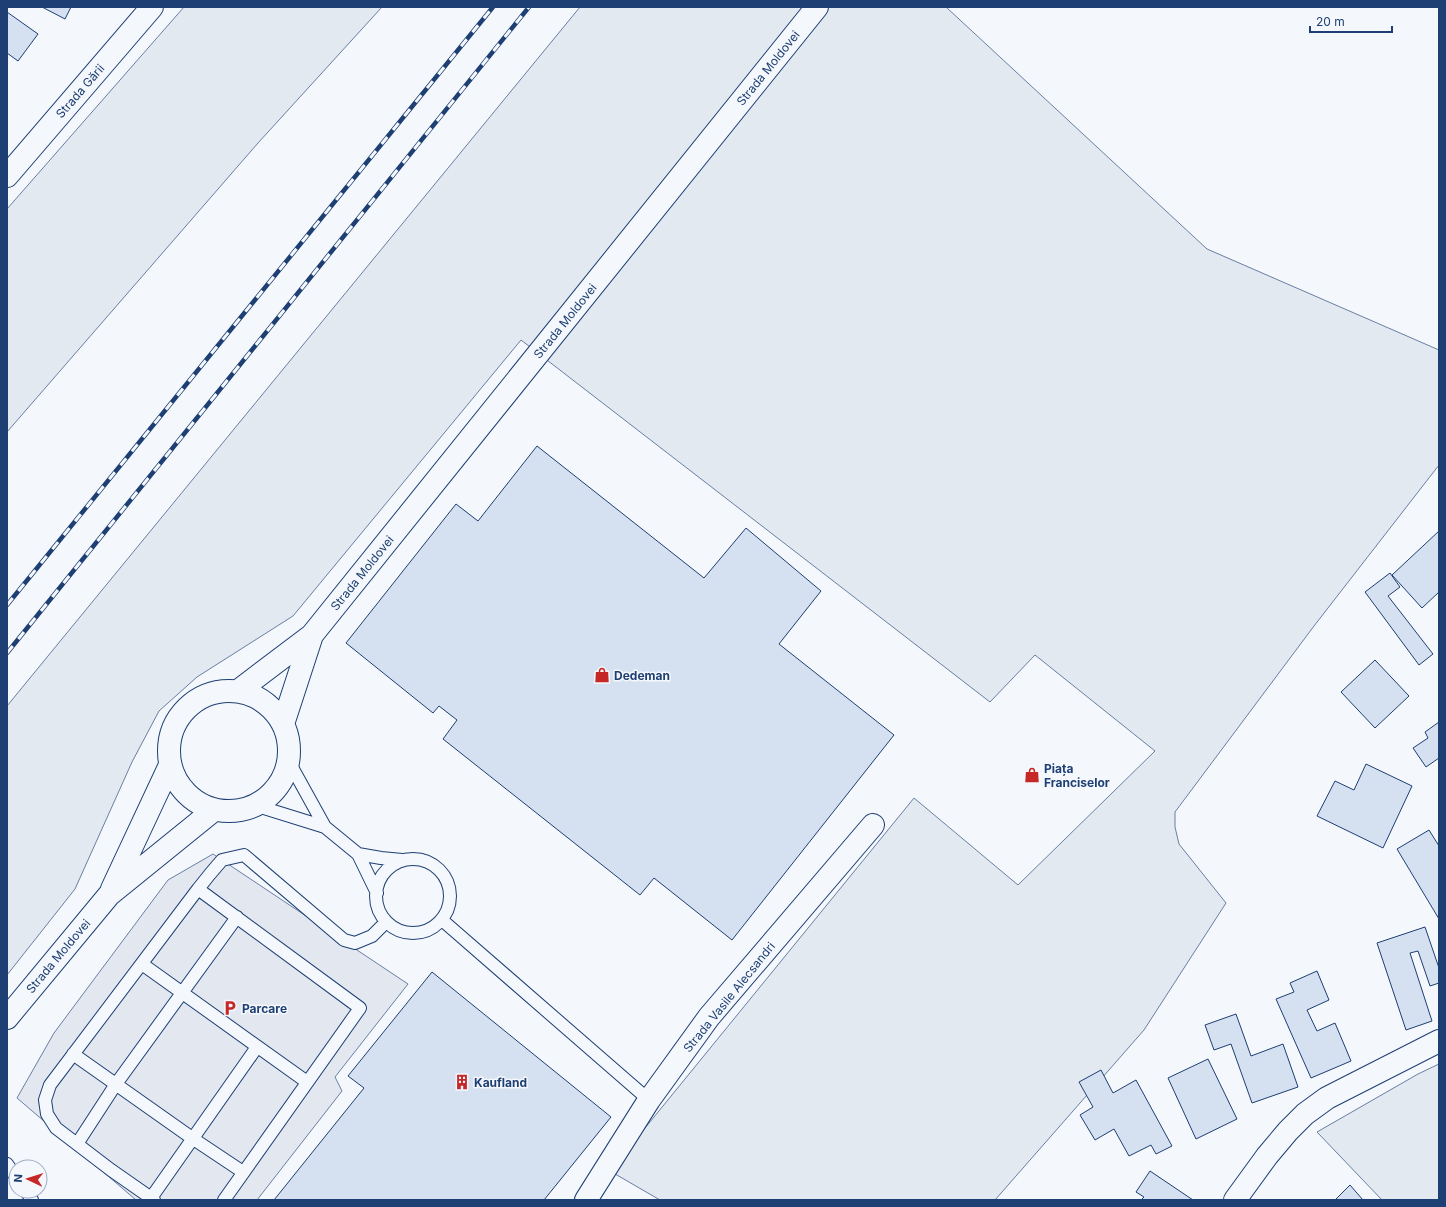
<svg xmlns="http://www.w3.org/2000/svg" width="1446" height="1207" font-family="Inter,sans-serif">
<rect width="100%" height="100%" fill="#f4f7fb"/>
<path fill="#e3e9f0" stroke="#687fa3" d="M184,7H382L258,143L7,432V209Z
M580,7H946L1207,249L1439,350V465L1314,626L1175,812V827L1179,844L1226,903L1144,1030L995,1200H660L610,1171L914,798L1018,885L1155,751L1035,655L990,702L521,340L293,616L197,677L159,711L132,762L75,889L7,975V706Z
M1439,1064V1200H1382L1317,1132L1418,1074Z"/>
<path fill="#e3e8f0" stroke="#687fa3" d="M213,854L408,984L335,1077L342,1091L257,1200H136L17,1098L54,1033L168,880Z"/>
<path fill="#d5e0f0" stroke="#1d3f73" d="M42,7H71L65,19Z
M7,12L38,34L18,61L7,53Z
M537,446L704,578L746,528L821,591L779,644L894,735L732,940L654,878L640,895L443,739L457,720L439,706L433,713L346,643L456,504L478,521Z
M1439,531V592L1422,608L1392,575Z
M1390,573L1400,587L1388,596L1433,654L1419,665L1365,592Z
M1375,660L1409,696L1375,728L1341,692Z
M1439,722V758L1426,767L1413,748L1428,738L1425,732Z
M1366,764L1412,786L1383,848L1317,816L1335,781L1354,790Z
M1429,830L1439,846V919L1397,849Z
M1425,927L1439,968V983L1430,986L1418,951L1410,953L1432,1021L1406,1030L1377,943Z
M1317,971L1329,1000L1307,1010L1317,1031L1335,1023L1351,1061L1311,1078L1276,999L1294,992L1290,983Z
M432,972L611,1117L544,1200H274L364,1088L348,1076Z
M1236,1014L1251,1056L1283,1044L1298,1087L1252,1103L1231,1044L1214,1050L1205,1025Z
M1208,1059L1237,1119L1196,1139L1168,1078Z
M1101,1070L1113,1093L1136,1080L1172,1146L1156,1154L1151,1145L1129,1156L1114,1129L1095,1140L1080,1115L1093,1107L1079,1082Z
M1150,1171L1193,1200H1141L1144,1197L1136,1192Z
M1350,1185L1363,1200H1335Z"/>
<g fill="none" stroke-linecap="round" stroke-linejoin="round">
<defs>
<path id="lane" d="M288,760L325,827
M254,805L325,827L358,854L377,893
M358,854L381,858L402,860
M376 896a37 37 0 1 1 74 0a37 37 0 1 1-74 0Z
M198,889L210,874L222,860L244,855L344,940L355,943L372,936L386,922
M442,920L649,1100
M142,964L307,1082
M73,1054L192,1138L243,1172
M77,1144L116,1084L237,917
M7,1164L16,1177
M26,1191L32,1200
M151,1198L257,1047
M154,1200L111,1170L56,1128L47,1114L45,1100L50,1085L198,889L360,1008L224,1200"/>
<path id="street" d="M7,176L152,7
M586,1200L649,1100L709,1017L873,825
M1235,1200L1267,1156L1288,1131L1305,1114L1327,1098L1439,1041"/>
<path id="primary" d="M238,691L312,635L817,7
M169 751a60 60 0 1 1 120 0a60 60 0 1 1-120 0Z
M283,724L312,635
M112,889L170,765
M7,1018L109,895L214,810"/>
</defs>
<use href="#lane" stroke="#1d3f73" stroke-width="14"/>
<use href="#street" stroke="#1d3f73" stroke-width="24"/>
<use href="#primary" stroke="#1d3f73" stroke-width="24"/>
<use href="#lane" stroke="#f4f7fb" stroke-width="12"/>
<use href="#street" stroke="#f4f7fb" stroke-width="22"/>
<use href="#primary" stroke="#f4f7fb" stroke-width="22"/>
<defs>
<path id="rail" d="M7,605L493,7
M7,653L529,7"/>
</defs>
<use href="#rail" stroke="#1d3f73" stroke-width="4.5"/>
<use href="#rail" stroke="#f4f7fb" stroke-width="3" stroke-dasharray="9" stroke-linecap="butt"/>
</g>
<defs>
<symbol id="shop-bare" viewBox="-9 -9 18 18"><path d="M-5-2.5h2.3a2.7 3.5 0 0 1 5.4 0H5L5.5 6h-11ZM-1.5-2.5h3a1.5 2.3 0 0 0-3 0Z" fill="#c62828" stroke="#f4f7fb" stroke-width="2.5" paint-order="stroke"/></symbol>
<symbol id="parking-bare" viewBox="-9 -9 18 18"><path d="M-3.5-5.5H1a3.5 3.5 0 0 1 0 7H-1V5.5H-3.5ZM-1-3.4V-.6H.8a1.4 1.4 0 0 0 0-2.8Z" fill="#c62828" stroke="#f4f7fb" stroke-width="2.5" paint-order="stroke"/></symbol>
<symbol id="building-bare" viewBox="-9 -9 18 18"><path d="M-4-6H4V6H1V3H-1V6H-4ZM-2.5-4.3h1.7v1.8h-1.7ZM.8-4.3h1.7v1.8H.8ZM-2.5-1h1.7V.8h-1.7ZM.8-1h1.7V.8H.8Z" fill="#c62828" stroke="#f4f7fb" stroke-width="2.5" paint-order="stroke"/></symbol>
</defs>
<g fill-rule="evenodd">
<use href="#shop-bare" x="591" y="664" width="22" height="22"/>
<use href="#shop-bare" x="1021" y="764" width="22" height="22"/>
<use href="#parking-bare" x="219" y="997" width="22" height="22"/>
<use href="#building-bare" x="451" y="1071" width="22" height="22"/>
</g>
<g text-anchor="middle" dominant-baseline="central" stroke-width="3" stroke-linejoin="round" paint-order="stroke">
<g font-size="12" fill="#1d3f73" stroke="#f4f7fb">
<text transform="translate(768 68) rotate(-51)">Strada Moldovei</text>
<text transform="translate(80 91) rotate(-49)">Strada Gării</text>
<text transform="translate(565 321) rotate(-51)">Strada Moldovei</text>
<text transform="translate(362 573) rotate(-51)">Strada Moldovei</text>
<text transform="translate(58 956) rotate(-50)">Strada Moldovei</text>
<text transform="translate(729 997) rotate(-51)">Strada Vasile Alecsandri</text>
</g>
<g font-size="12" font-weight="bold" fill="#1d3f73" stroke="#f4f7fb" text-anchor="start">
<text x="614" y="675">Dedeman</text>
<text x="1044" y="768">Piața<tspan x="1044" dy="14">Franciselor</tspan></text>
<text x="242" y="1008">Parcare</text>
<text x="474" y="1082">Kaufland</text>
</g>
</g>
<rect width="1446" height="1207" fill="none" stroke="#1d3f73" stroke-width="16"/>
<g transform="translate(28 1179) rotate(274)"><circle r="19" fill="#f4f7fb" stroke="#9eadc5"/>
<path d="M0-3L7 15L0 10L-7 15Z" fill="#c62828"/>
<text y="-6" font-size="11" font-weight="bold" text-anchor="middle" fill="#1d3f73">N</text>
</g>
<path d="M1310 26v6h82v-6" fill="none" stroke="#1d3f73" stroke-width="2"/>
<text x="1316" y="26" font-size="12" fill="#1d3f73" stroke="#f4f7fb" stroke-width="3" paint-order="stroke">20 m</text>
</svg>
